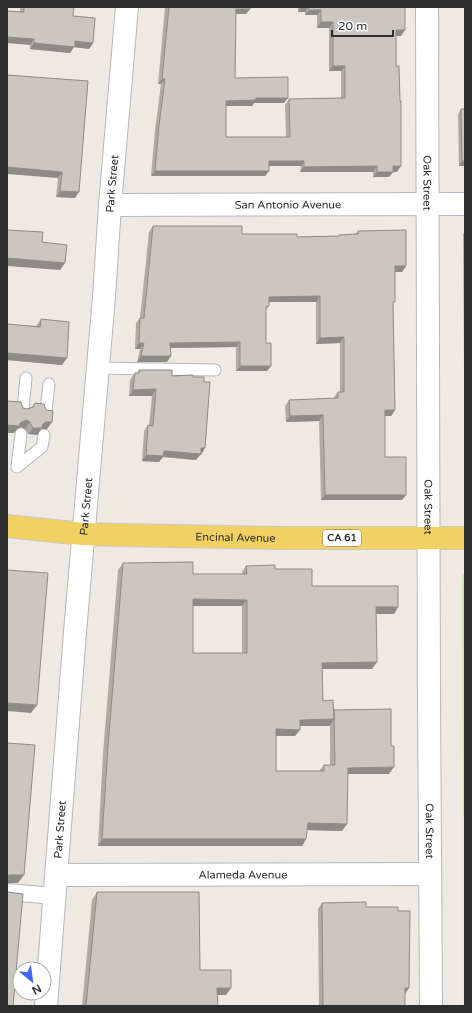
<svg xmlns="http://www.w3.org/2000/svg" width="472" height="1013" font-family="'Varela Round',sans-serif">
<rect width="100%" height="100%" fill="#efe9e1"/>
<path fill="#f0e6d1" d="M462,574H465V1006H462L463,817Z"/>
<path fill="#c9ec9a" d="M462,574H465V817H463Z"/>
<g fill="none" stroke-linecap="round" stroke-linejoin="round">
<defs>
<path id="service" d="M97,368L215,370
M23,409L26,378
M46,411L49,384
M17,467L42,447L44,435
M17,467L21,434"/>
<path id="pedestrian" d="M7,892L55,896"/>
<g id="minor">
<path id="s1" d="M427,7L429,696L431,1006"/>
<path id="s2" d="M110,205L465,204"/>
<path id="s3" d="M57,875L430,874"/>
</g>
<g id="secondary">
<path id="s4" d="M46,1006L75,632L104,297L110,205L127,7"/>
</g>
<g id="primary">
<path id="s5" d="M7,526L83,534L118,535L283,538H465"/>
</g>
</defs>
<use href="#service" stroke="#b4b7c1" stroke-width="13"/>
<use href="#pedestrian" stroke="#b4b7c1" stroke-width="18"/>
<use href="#minor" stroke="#b4b7c1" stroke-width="24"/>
<use href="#secondary" stroke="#b4b7c1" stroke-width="24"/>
<use href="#primary" stroke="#c9c9c9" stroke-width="24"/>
<use href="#service" stroke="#fff" stroke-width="11"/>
<use href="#pedestrian" stroke="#fff" stroke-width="16"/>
<use href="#minor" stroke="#fff" stroke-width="22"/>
<use href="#secondary" stroke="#fff" stroke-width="22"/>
<use href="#primary" stroke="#f2d163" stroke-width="22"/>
</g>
<path fill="#afaba4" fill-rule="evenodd" d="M20,7H74L73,16L93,43L89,49L74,47L70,53L30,49V45L20,12Z
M165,7H405L401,36H396L397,172H393L389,177H373V172H300L301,166H269V171L265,176H151L155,130L161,84H158ZM250,7H298V12H305V15H317V28H329V71H341V98L289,99L285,105L286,137H226V106H252L254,103H284L235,78L236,14H246Z
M88,81L75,198L56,197L58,178Z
M461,109L465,166H459L458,114Z
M153,226L242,234L297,237L338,236L339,235L355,234L358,231L406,266L402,272H395L393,303L395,410L391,416H385V457L406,495L402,500H321L319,421L286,422L285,406L289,400L334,398V397L338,392H340V343L316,344V302H269V306L266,310V343L271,366L267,371H236V347L170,348L167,362H137L140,349H135L136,323L140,318L149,232Z
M465,231V369H464L463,234Z
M41,319L62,365L7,360V324L36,326Z
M139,370L172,376L201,455H200L196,460L163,457L159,462L142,461L144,431L148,425H149L152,396H129L130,380L135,373H137Z
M7,401L27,409L32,407L35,403L52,422L47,429H41L37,435L28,434L25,429L21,427L17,429L14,433H7Z
M123,563L193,574H242V572L246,566L275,569L312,586L398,607L394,614H376L372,669H322L323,701L333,711L334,710L389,774H348L342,831L307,830L306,839L302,846H98L103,753L118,570ZM193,606H242V653H193ZM330,725V765H324L319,771H276V736H295L300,726H329Z
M97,892L200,970L226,995H218V1006H82L92,900Z
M322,903L366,907L398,911L405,994V1006H319L318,909Z"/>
<path fill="#8e8b86" d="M301,7H308L305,12H298Z
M236,9H250L246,14H232Z
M309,10H321L317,15H305Z
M321,22H333L329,28H317Z
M396,30H405L401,36H392Z
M7,37L34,39L30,45L7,43Z
M75,41L93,43L89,49L74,47L70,53L30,49L34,43Z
M333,66H345L341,71H329Z
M162,79H165L161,84H158Z
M256,98H288L284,103H254L252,106H222L226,101Z
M269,161H304L301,166H265Z
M462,161H465V166H459Z
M377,166L373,172H300L304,167Z
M393,166H401L397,172H393L389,177H373L377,172Z
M7,167L62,172L58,178L7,174Z
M155,171H269L265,176H151Z
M60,191L79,192L75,198L56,197Z
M7,258L65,263L60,270L7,266Z
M395,266H406L402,272H391Z
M320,296L316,302H265L269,297Z
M344,337L340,343L316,344L320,338Z
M240,342L236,347L166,348L170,343Z
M139,343H144L140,349H135Z
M7,353L67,358L62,365L7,360Z
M141,356H171L167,362H137Z
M240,366H271L267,371H236Z
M156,389L152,396H129L133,390Z
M385,410H395L391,416H381Z
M323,415L319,421L286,422L290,416Z
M26,420L30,422L25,429L21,427L17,429L14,433H7V425L20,423Z
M46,422H52L47,429H41L37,435L28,434L33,428Z
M201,448H205L201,455H200L196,460L163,457L159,462L142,461L146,455L164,451Z
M325,495H406L402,500H321Z
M193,599L247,600L242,606H188Z
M376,607H398L394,614H372Z
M377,662L372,669H318L322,663Z
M7,703L37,705L31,713L7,711Z
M334,719L329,726H296L300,720Z
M276,729L300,730L295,736H271Z
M394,767L389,774H343L348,768Z
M308,823L347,824L342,831L303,830Z
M102,839H306L302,846H98Z
M9,875H24L18,883H7V877Z
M217,988H231L226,995H212Z
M405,988H409L405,994H401Z"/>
<path fill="#cbc7bf" stroke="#8e8b86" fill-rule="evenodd" d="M24,7H74L73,16L95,18L93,43L75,41V47L34,43V39L7,37V11L24,12Z
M169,7H250V9H236L235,78L288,77V98H256V100L226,101V137H290L289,99L345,98V66H333V22H321V10H309V7H405V30H396V66H399L400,101H401V166H393V172H377V166L304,167V161H269V171H155L159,125L165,79H162Z
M7,75L88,81L79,192L60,191L62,172L7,167Z
M461,109H465V161H462Z
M153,226H242V234H297V237L339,236V235L358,234V231L406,230V266H395V302H393L395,410H385V457H406V495H325L323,415L290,416L289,400L338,398V392H344V337L320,338V296L269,297V306L266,307V343H271V366H240V342L170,343L171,356H141L144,343H139L140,318H144Z
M7,230L43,232L42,242L67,245L65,263L7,258Z
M41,319L69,322L67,358L7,353V324L40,327Z
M139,370H172V376L193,375V377H204V382H210L205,448H201V454L164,451L163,456L146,455L148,425L153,426L156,389L133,390L135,373H139Z
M7,401L21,402L23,408L27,409L33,407L35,403L44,404L46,410L53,411L52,422H46L43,424L42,428H33L30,422L26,420L20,423L19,426L7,425Z
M193,562V574H247L246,566L275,565V569H312V586H398V607H376L377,662L322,663L323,701L333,700L334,719L300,720V730L276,729V771H324V765H335L334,710L391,709V746H394V767L348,768L347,824L308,823L306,839H102L108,746L123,563ZM193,599L247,600V653H193Z
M7,570L48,573L37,705L7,703Z
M7,743L35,745L24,875H9L7,877Z
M7,891L8,892L23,894L13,1006H7Z
M97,892H199L200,970H231V988H217L218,1006H86Z
M366,902V907H398V911H410L409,988H405V1006H323L322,903Z"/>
<g text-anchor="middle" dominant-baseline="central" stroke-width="3.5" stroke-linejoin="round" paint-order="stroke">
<rect fill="#fff" stroke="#6d6d6d" stroke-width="1" x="323" y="530" width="38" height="16" rx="3"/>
<g font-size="10" font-weight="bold" fill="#2e2e2e">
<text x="342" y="538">CA 61</text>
</g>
<g font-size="11" fill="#2e2e2e" stroke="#fff">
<text stroke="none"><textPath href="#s1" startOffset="176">Oak Street</textPath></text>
<text stroke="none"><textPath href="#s4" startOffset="825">Park Street</textPath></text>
<text stroke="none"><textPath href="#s2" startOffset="178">San Antonio Avenue</textPath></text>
<text stroke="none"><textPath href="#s4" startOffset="501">Park Street</textPath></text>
<text stroke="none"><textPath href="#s1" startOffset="500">Oak Street</textPath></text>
<text stroke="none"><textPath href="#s5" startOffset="229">Encinal Avenue</textPath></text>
<text stroke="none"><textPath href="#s4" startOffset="177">Park Street</textPath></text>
<text stroke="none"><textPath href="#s1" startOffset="824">Oak Street</textPath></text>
<text stroke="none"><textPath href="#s3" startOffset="186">Alameda Avenue</textPath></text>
</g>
</g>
<rect width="472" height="1013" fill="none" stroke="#2e2e2e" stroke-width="16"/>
<g transform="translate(32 981) rotate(151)"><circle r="19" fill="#ffffff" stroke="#ababab"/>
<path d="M0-3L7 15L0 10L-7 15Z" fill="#4264fb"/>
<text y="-6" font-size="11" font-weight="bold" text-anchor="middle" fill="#2e2e2e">N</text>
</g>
<path d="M332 30v6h61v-6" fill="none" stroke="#2e2e2e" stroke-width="2"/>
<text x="338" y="30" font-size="12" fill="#2e2e2e" stroke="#ffffff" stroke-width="3" paint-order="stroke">20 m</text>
</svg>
